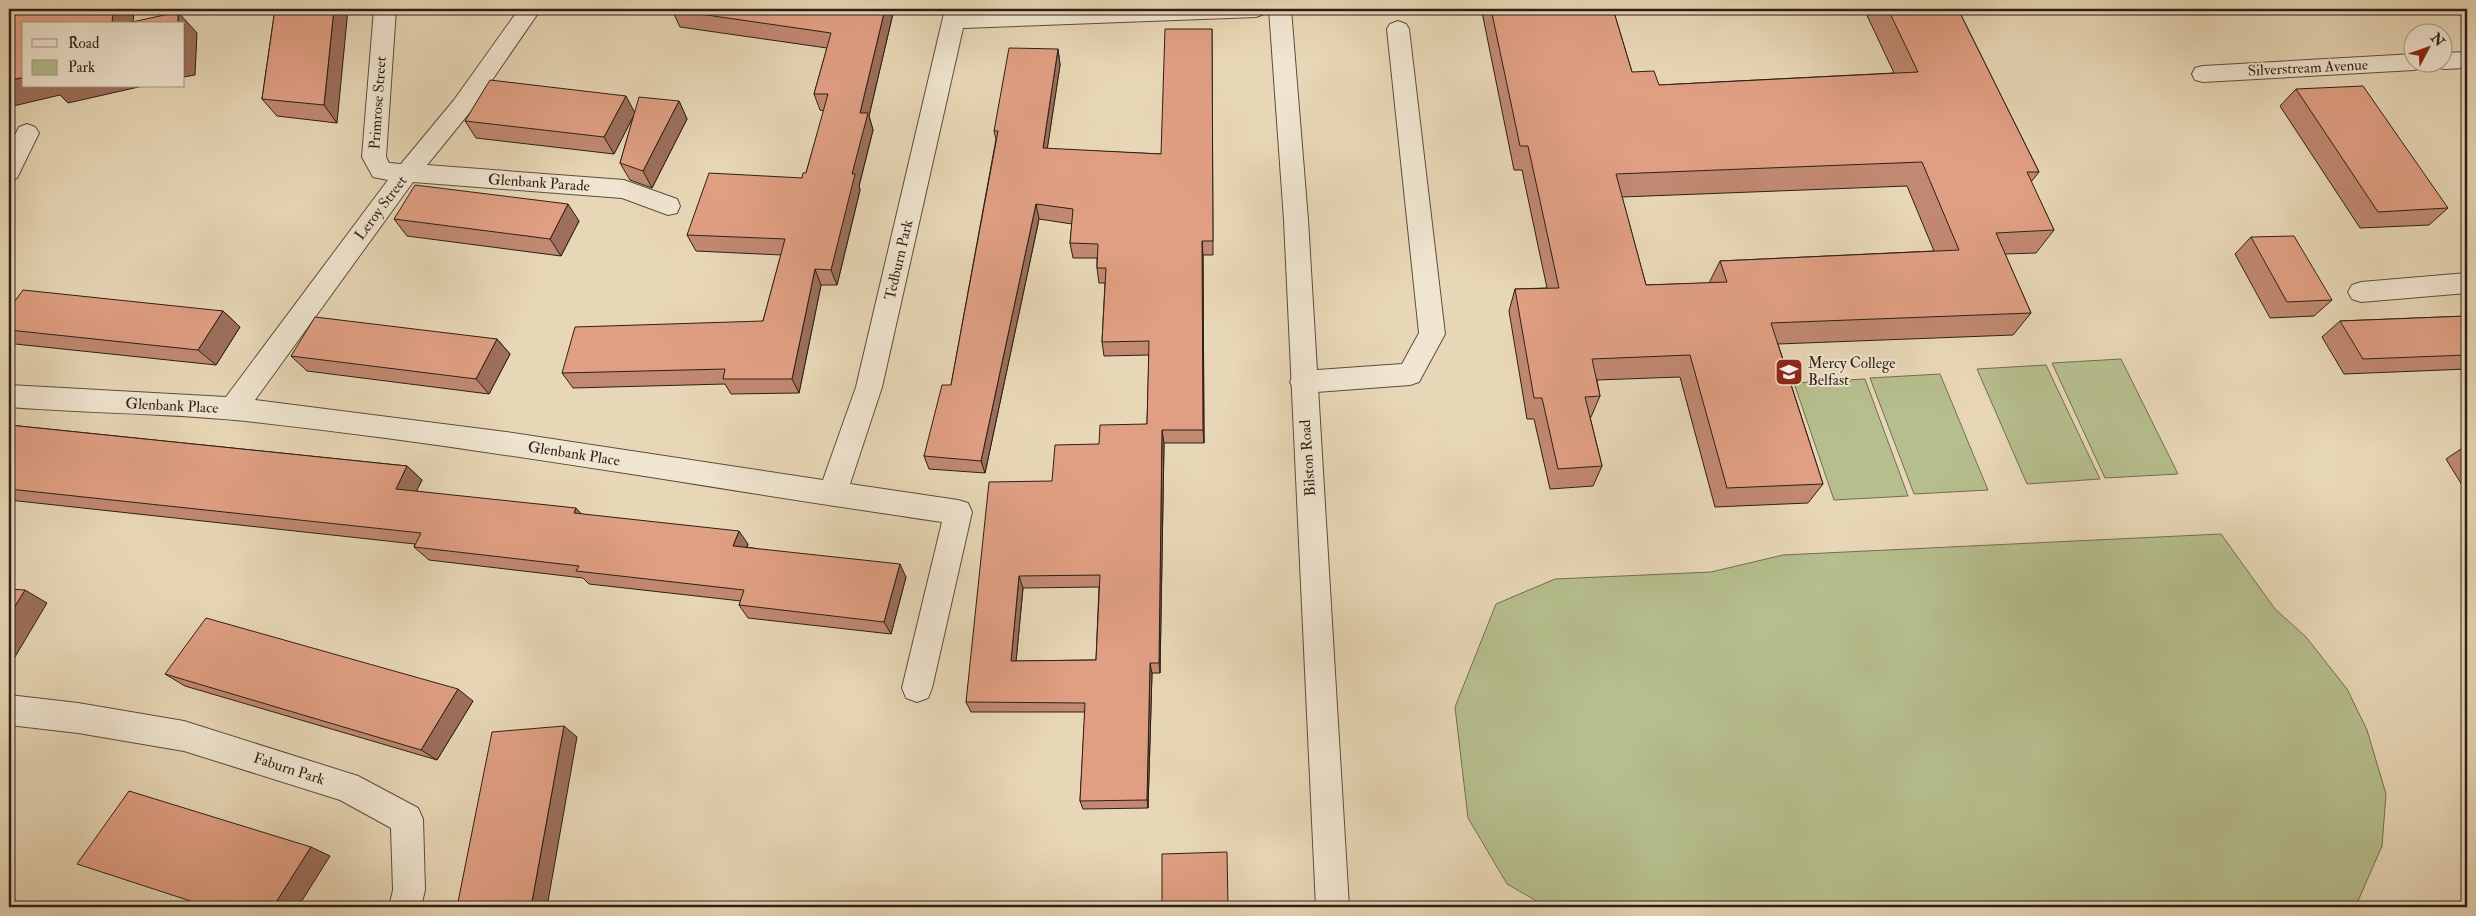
<svg xmlns="http://www.w3.org/2000/svg" width="2476" height="916" font-family="'IM FELL Double Pica',serif">
<rect width="100%" height="100%" fill="#e8d7b6"/>
<filter id="stains"><feTurbulence type="fractalNoise" baseFrequency=".004" numOctaves="4"/><feColorMatrix values="0 0 0 0 .2 0 0 0 0 .09 0 0 0 0 .02 0 0 0 .5 -.17"/></filter>
<radialGradient id="worn" r=".72"><stop offset=".6" stop-color="#630" stop-opacity="0"/><stop offset="1" stop-color="#630" stop-opacity=".3"/></radialGradient>
<path fill="#b6be8d" stroke="#726e52" d="M2121,359L2178,474L2105,478L2052,363Z
M2046,365L2100,479L2027,484L1977,369Z
M1940,374L1988,490L1914,494L1870,378Z
M1865,379L1908,496L1834,500L1794,383Z
M2221,534L2275,609L2306,637L2347,689L2367,730L2386,794L2382,846L2358,901L2346,907H1547L1507,884L1468,818L1455,707L1496,604L1555,579L1711,572L1783,555Z"/>
<g fill="none" stroke-linecap="round" stroke-linejoin="round">
<defs>
<path id="lane" d="M1398,21L1406,24L1409,29L1445,334L1419,382L1410,385L1303,393L1294,390L1290,382L1294,374L1303,371L1402,364L1419,333L1387,29L1390,24Z
M27,124L35,127L39,133L17,178L9,181V147L19,127Z"/>
<path id="street" d="M374,9H396L386,157L389,163L401,164L454,100L519,9H541L470,112L427,165L624,180L677,199L680,206L677,213L668,215L622,198L413,182L255,400L506,432L823,480L856,387L945,9H967L966,13L1072,9H1267L1264,14L1256,17L963,28L882,387L850,484L958,500L968,503L972,512L932,688L928,698L917,702L906,698L902,688L942,522C707,488 472,445 235,420C160,413 84,413 9,407V385L226,397L388,180L373,177L362,157Z
M1269,9H1291L1308,220L1349,907H1316L1284,220Z
M2467,52V68L2444,69L2436,67L2434,62H2444V53Z
M2414,54V62H2425L2422,68L2414,70L2203,82L2195,80L2192,74L2195,68L2203,66Z
M2467,273V293L2361,302L2352,299L2348,292L2352,285L2361,282Z
M9,695L78,703L184,721L358,776L418,808L423,819L425,890L421,907H389L393,890L391,828L340,800L184,751L78,733L9,725Z"/>
</defs>
<use href="#lane" stroke="#5c4d3f" stroke-width="2"/>
<use href="#street" stroke="#5c4d3f" stroke-width="2"/>
<use href="#lane" fill="#f0e5d0" fill-rule="evenodd"/>
<use href="#street" fill="#f0e5d0" fill-rule="evenodd"/>
</g>
<path fill="#c18971" stroke="#2d1f17" fill-rule="evenodd" d="M275,9L337,123L277,116L262,99Z
M673,9H894L869,116L873,130L859,186L860,190L837,285H821L799,393L731,394L725,384L573,388L562,373L763,321L781,255L696,251L687,235L802,178L806,173L824,111L820,110L814,94L827,48L680,27L672,10Z
M1438,9H1613L1632,72L1659,85L1894,73L1864,9H1958L2039,172L2031,182L2054,230L2036,253L2005,254L2031,313L2013,335L1778,344L1823,484L1808,503L1715,507L1680,377L1597,380L1600,396L1591,417H1590L1602,466L1593,486L1550,489L1534,419H1527L1509,311L1515,289L1547,288L1522,170H1514L1482,12L1439,14ZM1907,186L1934,251L1720,261L1709,283L1646,285L1622,197Z
M1212,29L1213,255H1203L1204,443H1164L1160,673H1152L1148,808L1083,809L1080,801L1085,712H971L966,702L1052,481L1099,444L1147,424L1149,355L1104,356L1102,342L1105,283H1099L1097,268V258H1073L1070,243L1072,224L1039,219L985,473L929,469L924,456L951,385L996,139L994,131L1058,49L1060,65L1047,149L1161,154ZM1099,587L1096,660L1016,661L1023,588Z
M2296,89L2448,208L2429,225L2360,228L2280,106Z
M679,101L687,119L652,188L630,180L620,163L634,115L614,154L476,138L465,121L634,112Z
M394,219L579,221L561,256L407,236Z
M2251,237L2332,300L2314,316L2270,318L2235,254Z
M9,309L223,311L240,327L216,365L15,344L9,340Z
M2467,316V369L2344,374L2322,337L2340,321Z
M497,339L510,354L489,394L307,371L291,356Z
M9,425L407,466L422,480L416,491L582,514L748,544L747,547L906,577L891,634L748,618L739,605L741,601L589,584L583,578L429,560L414,547L415,544L9,500Z
M2467,445V493L2446,459Z
M165,674L473,701L437,760L185,686Z"/>
<path fill="#9d6f5c" stroke="#2d1f17" d="M113,9H134L133,24H112Z
M334,9H348L337,123L324,105Z
M885,9H894L869,116L873,130L859,186L860,190L837,285L831,270L852,174L860,113Z
M178,12L197,33L195,75L184,77V24H178Z
M1058,49L1060,65L1045,164L1043,148Z
M24,77V86H143L68,103L60,95L9,107V81Z
M626,96L635,113L614,154L604,137Z
M679,101L687,119L652,188L643,171Z
M568,204L579,221L561,256L550,239Z
M1036,204L1039,219L985,473L981,461Z
M1202,241L1203,255L1204,443L1203,430Z
M815,269L821,285L799,393L792,379Z
M223,311L240,327L216,365L198,350Z
M497,339L510,354L489,394L476,379Z
M1162,430L1164,443L1160,673L1159,663Z
M407,466L422,480L411,502L396,489Z
M576,508L588,521L574,513Z
M739,531L748,544L742,559L733,546Z
M900,564L906,577L891,634L884,622Z
M1019,576L1023,588L1015,672L1011,661Z
M25,590L47,603L9,667V616Z
M1150,663L1152,673L1148,808L1147,800Z
M458,689L473,701L437,760L421,750Z
M564,726L577,737L547,907H531Z
M311,847L330,856L298,907H273Z"/>
<path fill="#e09f83" stroke="#2d1f17" fill-rule="evenodd" d="M9,9H113L112,24H24V77L9,81Z
M275,9H334L324,105L262,99Z
M673,9H885L860,113H868L852,174H855L831,270L815,269L792,379H723L725,369L562,373L575,327L763,321L785,239L687,235L709,173L802,178L803,173H806L828,94H814L831,33L672,10Z
M1491,9H1613L1632,72L1654,71L1659,85L1918,72L1888,9H1958L2039,172H2027L2054,230L1996,233L2031,313L1771,323L1823,484L1727,488L1690,355L1592,359L1600,396L1585,397L1602,466L1558,469L1542,398H1534L1515,289L1559,288L1528,146H1520ZM1922,162L1959,250L1720,261L1727,282L1646,285L1616,174Z
M178,12V24H123Z
M1165,29H1212L1213,241H1202L1203,430H1162L1159,663H1150L1147,800L1080,801L1085,703L966,702L989,482L1052,481L1055,445L1099,444L1100,425L1147,424L1149,341L1102,342L1106,268H1097L1098,244L1070,243L1073,209L1036,204L981,461L924,456L942,385H951L998,131H994L1009,48L1058,49L1043,148L1161,154ZM1100,575L1096,660L1011,661L1019,576Z
M490,80L626,96L604,137L465,121Z
M2363,86L2448,208L2378,212L2296,89Z
M639,97L679,101L643,171L620,163Z
M415,185L568,204L550,239L394,219Z
M2294,236L2332,300L2287,302L2251,237Z
M23,290L223,311L198,350L9,330V309Z
M2467,316V355L2363,359L2340,321Z
M315,317L497,339L476,379L291,356Z
M9,425L407,466L396,489L576,508L574,513L739,531L733,546L900,564L884,622L739,605L744,590L576,571L579,566L414,547L421,533L9,489Z
M9,589L25,590L9,616Z
M206,618L458,689L421,750L165,674Z
M564,726L531,907H457L492,732Z
M129,791L311,847L273,907H209L77,864Z
M1227,852L1228,907H1162V854Z"/>
<defs>
<symbol id="school-square" viewBox="-11 -11 22 22"><rect x="-9" y="-9" width="18" height="18" rx="4" fill="#8f2418" stroke="#f0e5d0"/><path d="M0-5L7-2L0 1L-7-2ZM-4 1L0 2.5L4 1V4Q0 6-4 4Z" fill="#fff"/></symbol>
</defs>
<g fill-rule="evenodd">
<use href="#school-square" x="1773" y="356" width="32" height="32"/>
</g>
<g text-anchor="middle" dominant-baseline="central" stroke-width="4" stroke-linejoin="round" paint-order="stroke">
<g font-size="15" fill="#2d1f17" stroke="#f0e5d0">
<text transform="translate(2308 68) rotate(-3)">Silverstream Avenue</text>
<text transform="translate(378 103) rotate(-86)">Primrose Street</text>
<text transform="translate(539 183) rotate(4)">Glenbank Parade</text>
<text transform="translate(381 208) rotate(-53)">Leroy Street</text>
<text transform="translate(899 260) rotate(-77)">Tedburn Park</text>
<text transform="translate(172 406) rotate(3)">Glenbank Place</text>
<text transform="translate(574 454) rotate(9)">Glenbank Place</text>
<text transform="translate(1308 458) rotate(-94)">Bilston Road</text>
<text transform="translate(289 769) rotate(18)">Faburn Park</text>
</g>
<g font-size="15" fill="#2d1f17" stroke="#f0e5d0" text-anchor="start">
<text x="1808" y="363">Mercy College<tspan x="1808" dy="17">Belfast</tspan></text>
</g>
</g>
<rect width="2476" height="916" fill="none" stroke="#e8d7b6" stroke-width="30"/>
<rect x="10" y="10" width="2456" height="896" fill="none" stroke="#2d1f17" stroke-width="2.5"/>
<rect x="15" y="15" width="2446" height="886" fill="none" stroke="#2d1f17"/>
<rect x="22" y="22" width="162" height="65" fill="#f0e5d0" stroke="#a29686"/>
<rect x="32" y="39" width="25" height="8" fill="#f0e5d0" stroke="#a29686"/>
<text x="68" y="48" font-size="15" fill="#2d1f17">Road</text>
<rect x="32" y="60" width="25" height="15" fill="#b6be8d" stroke="#a29686"/>
<text x="68" y="72" font-size="15" fill="#2d1f17">Park</text>
<g transform="translate(2428 48) rotate(49)"><circle r="24" fill="#f0e5d0" stroke="#a29686"/>
<path d="M0-4L9 19L0 12L-9 19Z" fill="#8f2418"/>
<text y="-8" font-size="14" font-weight="bold" text-anchor="middle" fill="#2d1f17">N</text>
</g>
<rect width="100%" height="100%" filter="url(#stains)"/>
<rect width="100%" height="100%" fill="url(#worn)"/>
</svg>
